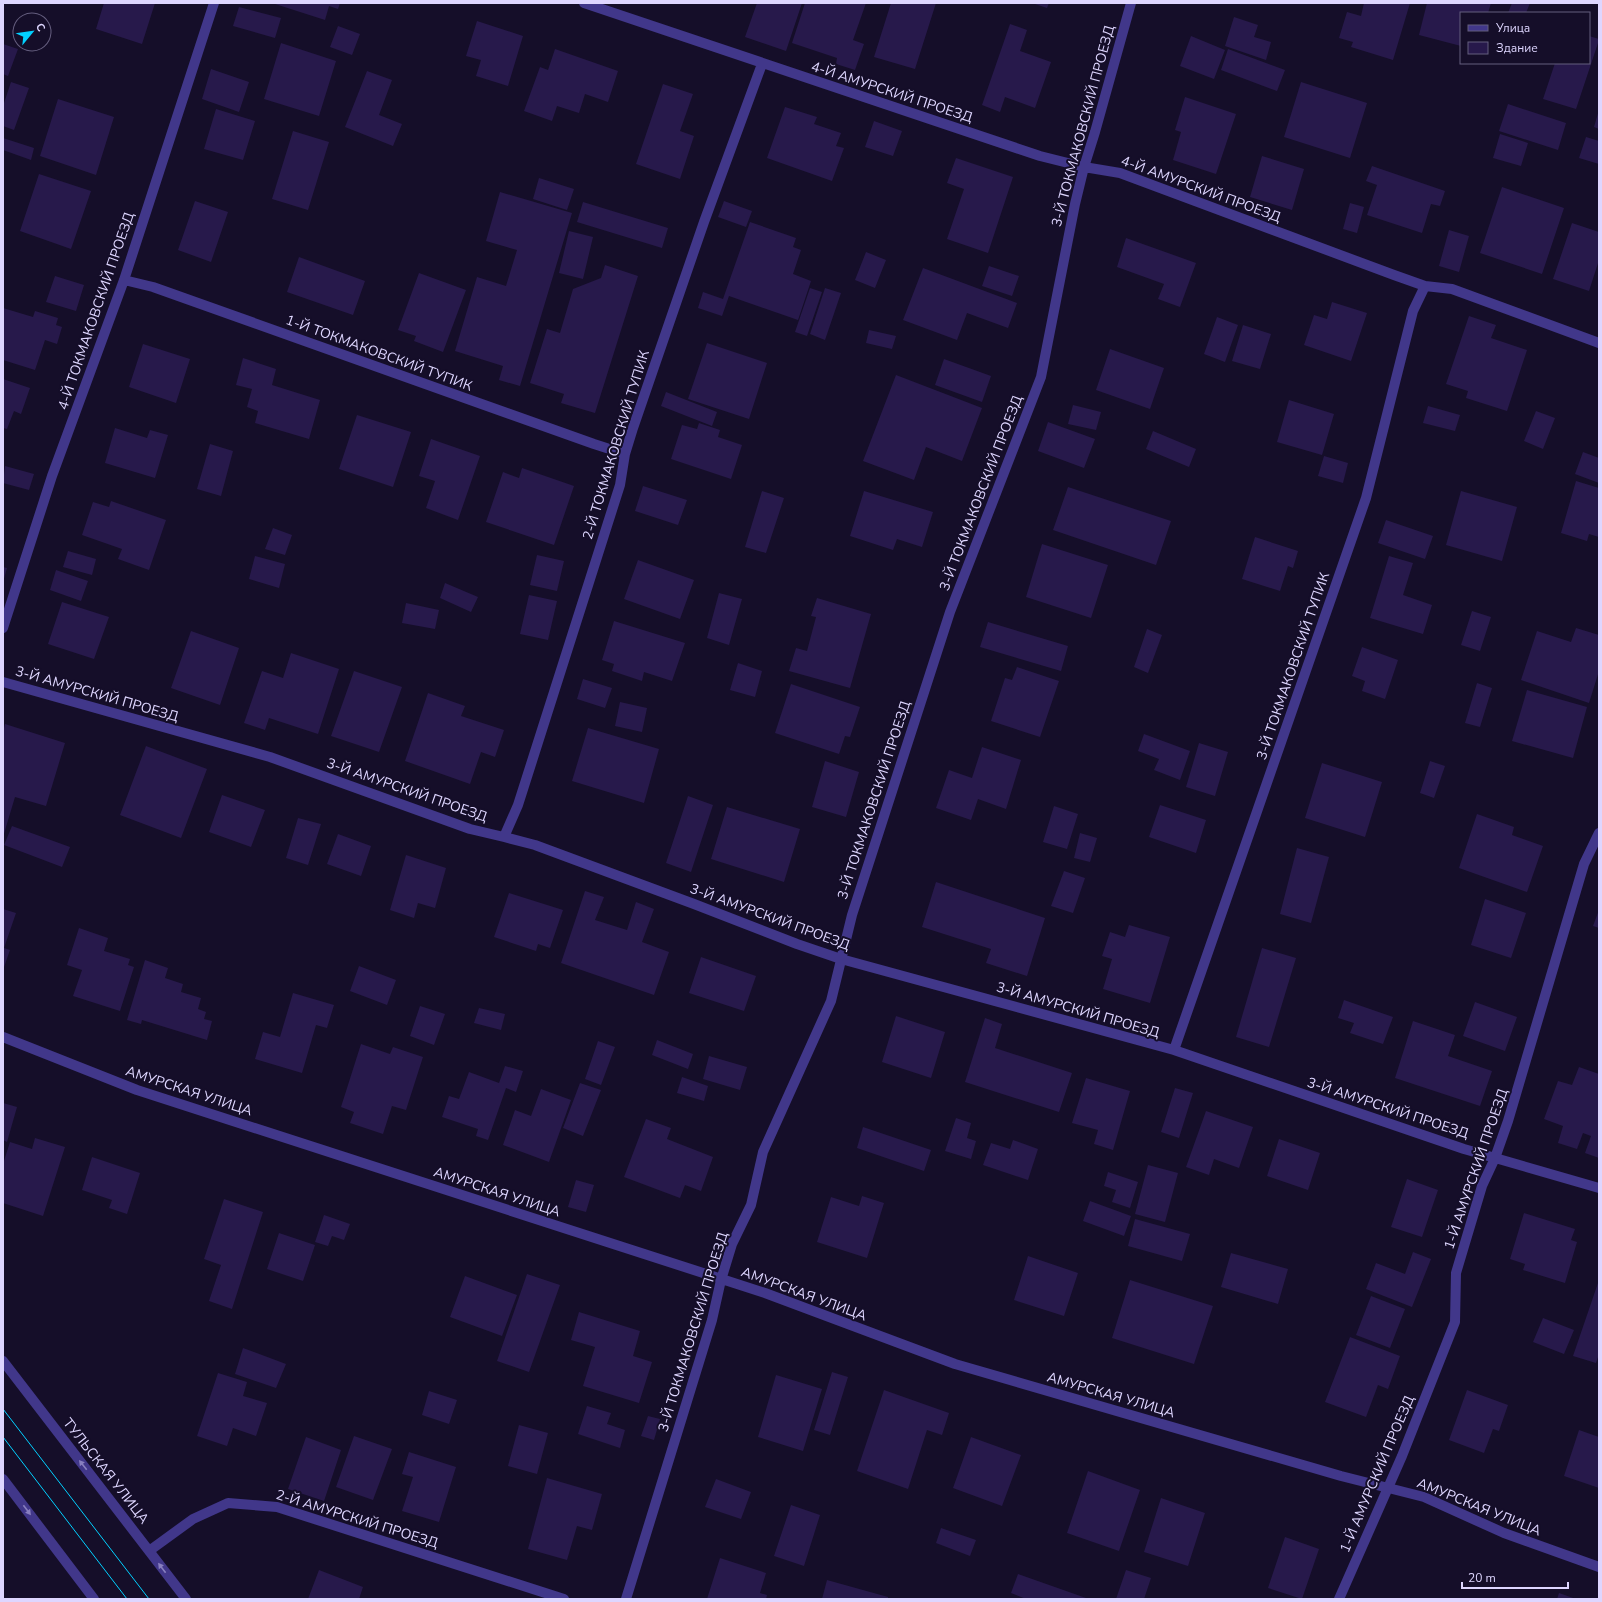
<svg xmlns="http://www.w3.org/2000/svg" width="1602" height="1602" font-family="'Nunito Sans',sans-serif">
<rect width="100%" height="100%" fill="#150e29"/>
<path fill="#27194b" d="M104,3H155L142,44L96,29Z
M272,3H340L338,9L329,6L325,20Z
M757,3H802L786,51L745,37Z
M805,3H866L853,40L864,44L855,70L836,64L837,58L792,43Z
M891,3H936L915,69L874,57Z
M1032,3H1049L1047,8Z
M1364,3H1410L1393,60L1351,47L1353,42L1339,38L1347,12L1361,16Z
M1427,3H1491L1488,13H1461V46L1419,35Z
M1512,3H1530L1526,13H1508Z
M239,7L281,18L275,38L233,26Z
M1234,17L1258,25L1254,37L1271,42L1266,60L1225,46Z
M477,21L523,36L508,86L476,76L481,60L466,56Z
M1010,24L1027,30L1020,51L1051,62L1035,108L1005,97L1000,112L982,105Z
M338,26L360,34L352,55L330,47Z
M1191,36L1225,50L1214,79L1180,66Z
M1589,36L1599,39V40L1576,109L1543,99L1555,63H1589Z
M281,43L336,61L319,116L264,99Z
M3,44L18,49L8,76L3,74Z
M555,49L618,71L608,102L585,94L579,113L557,106L552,121L524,111L540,67L548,70Z
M1228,49L1285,70L1277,91L1221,70Z
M211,69L249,82L239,112L202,99Z
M367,71L392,80L379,115L402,124L393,146L345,127Z
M11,82L29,88L14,130L3,126V106Z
M1301,82L1367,103L1350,158L1284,137Z
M663,84L693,94L680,131L694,136L680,179L636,164Z
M1185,97L1236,114L1216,174L1173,160L1181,132L1175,130Z
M58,99L114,117L96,175L40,156Z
M1508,104L1566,123L1558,150L1499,131Z
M785,107L817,117L814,124L841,133L836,146L844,148L832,181L767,158Z
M216,109L255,121L243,160L204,149Z
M1599,110V129L1594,127Z
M874,121L902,131L893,156L865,147Z
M293,131L329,142L308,210L272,199Z
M1500,134L1528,143L1521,166L1493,158Z
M1586,137L1599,141V164L1579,158Z
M3,138L34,148L31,160L3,150Z
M1262,156L1304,169L1292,210L1250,197Z
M956,158L1013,177L988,253L947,239L964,189L947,183Z
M1372,166L1445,191L1440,206L1431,204L1422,233L1367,215L1377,185L1366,181Z
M39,174L91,191L71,249L20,231Z
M539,178L574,189L567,210L533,199Z
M1502,187L1564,208L1542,274L1480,253Z
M500,192L572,213L520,386L499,380L503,366L455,351L477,277L506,286L517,250L486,241Z
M195,201L228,212L211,262L178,250Z
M724,201L752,211L746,227L718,217Z
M583,202L668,228L662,248L577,222Z
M1350,203L1364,207L1357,233L1343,229Z
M750,222L796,238L793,247L801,250L793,274L811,281L798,320L729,296L722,316L698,308L703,292L723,299Z
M1572,223L1599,232V260L1589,291L1553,279Z
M1449,230L1469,236L1459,272L1439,266Z
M569,231L593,237L583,279L559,273Z
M1126,238L1196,263L1180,307L1158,299L1164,284L1117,267Z
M866,252L886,260L875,288L855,280Z
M299,257L365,281L353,315L287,292Z
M605,265L638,276L595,413L561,403L564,394L530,383L547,329L560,333L573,289L601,278Z
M989,266L1019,276L1012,296L982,286Z
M923,268L1017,303L1008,328L967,313L957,340L903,320Z
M419,273L466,290L443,352L414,341L416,336L398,330Z
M55,276L84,285L76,311L46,302Z
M810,288L822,292L807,336L795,332Z
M825,288L841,293L825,340L810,334Z
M1332,302L1367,313L1351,361L1304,345L1314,315L1327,319Z
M3,308L33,317L35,311L58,318L56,325L62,327L57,344L45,340L35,370L3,360Z
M1469,316L1496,325L1491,338L1527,350L1507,411L1466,398L1468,391L1446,384Z
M1217,317L1238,325L1225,362L1204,354Z
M1243,325L1271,334L1260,369L1232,361Z
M869,330L896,336L892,349L866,343Z
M707,343L767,363L749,419L688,399Z
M143,344L190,359L176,403L129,387Z
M1110,349L1164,368L1150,409L1096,390Z
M243,358L276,369L272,385L320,400L309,439L255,423L258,411L247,407L252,389L236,385Z
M944,359L991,376L982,402L935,385Z
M896,375L982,408L962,461L926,447L914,480L863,461Z
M3,379L30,388L21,414L14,411L7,429L3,428Z
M666,392L717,412L712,426L661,406Z
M1289,400L1334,414L1322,455L1277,442Z
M1073,405L1101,412L1096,430L1068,424Z
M1428,406L1460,415L1455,431L1423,423Z
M1536,411L1555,418L1543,449L1524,441Z
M357,415L411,432L393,487L339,469Z
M1048,422L1095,439L1084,468L1038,451Z
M699,423L720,430L718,437L742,445L731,479L671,459L682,425L697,429Z
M115,428L147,438L150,430L168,435L155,478L105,463Z
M1153,431L1196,449L1189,467L1146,449Z
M431,439L480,456L458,520L426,508L435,481L419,476Z
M210,444L233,451L221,496L197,489Z
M1583,452L1599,458V483L1575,474Z
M1324,456L1348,463L1343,483L1318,476Z
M5,466L34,474L29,490L3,483Z
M522,468L574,486L554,545L486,522L503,472L519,478Z
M1576,481L1599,488V537L1589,534L1587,541L1561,533Z
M643,486L687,500L678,525L635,511Z
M1068,487L1171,521L1156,565L1053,530Z
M762,491L784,498L766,553L745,547Z
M864,491L933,512L922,547L897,539L893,550L850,536Z
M1461,491L1517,507L1502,561L1446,545Z
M111,501L166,520L149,570L118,559L122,549L82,535L93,502L109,507Z
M1386,520L1433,536L1425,559L1378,543Z
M273,528L292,535L285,555L265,549Z
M1255,537L1298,551L1293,568L1288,566L1280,591L1242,579Z
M1042,544L1108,565L1091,618L1026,597Z
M68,551L96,559L92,575L63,567Z
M537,555L564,561L557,591L530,585Z
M255,556L285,564L279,588L249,579Z
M1389,556L1413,563L1403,595L1432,605L1423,634L1370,618Z
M638,560L694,580L680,619L624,599Z
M3,567L7,568L3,582Z
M56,570L88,581L81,601L50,590Z
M445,583L478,597L471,612L440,598Z
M719,593L742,599L729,645L707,638Z
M529,595L557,601L548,640L520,634Z
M817,598L871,614L850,688L789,671L796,648L807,651L816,617L811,616Z
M62,602L109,617L94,659L48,644Z
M406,603L439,610L435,629L402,623Z
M1472,611L1491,617L1480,651L1461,645Z
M614,621L685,643L672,681L644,672L642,681L612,671L614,664L602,660Z
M988,622L1068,646L1061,671L980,647Z
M1576,628L1599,635V671L1589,703L1521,680L1537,631L1571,642Z
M1147,629L1162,635L1148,673L1134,667Z
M191,631L239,648L220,705L171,688Z
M1362,647L1398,660L1385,699L1362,691L1365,681L1352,676Z
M291,653L339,669L318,734L269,718L265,730L244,723L262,671L283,678Z
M738,663L762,671L755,697L730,690Z
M1017,667L1059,681L1040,737L991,721L1005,678L1012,680Z
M354,671L402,687L379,752L331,736Z
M583,679L612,688L605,708L577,699Z
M1477,683L1492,688L1480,727L1465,723Z
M791,684L860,707L850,737L845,736L839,754L775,733Z
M1527,690L1587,707L1573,758L1512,741Z
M428,693L465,706L461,716L504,730L495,757L481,752L470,784L405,761Z
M620,702L647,708L642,732L615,726Z
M5,724L65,743L46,806L15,797L3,837V732Z
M588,728L659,749L644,803L572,781Z
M1144,734L1190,751L1180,780L1154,770L1159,759L1138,751Z
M1199,743L1228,752L1215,796L1186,787Z
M146,746L207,769L181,838L120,815Z
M982,747L1021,760L1006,809L978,799L971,820L936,808L949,770L972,778Z
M825,761L859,772L846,817L812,807Z
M1430,761L1445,766L1434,798L1420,793Z
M1322,763L1382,782L1365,837L1305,818Z
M222,795L265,810L251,847L209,832Z
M688,796L713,805L691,872L666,863Z
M1160,805L1206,820L1196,853L1149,837Z
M1054,806L1078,814L1067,849L1043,842Z
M727,807L800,829L784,882L711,859Z
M1477,814L1514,827L1512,835L1543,846L1527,892L1459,868Z
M298,818L321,824L308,865L286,858Z
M12,826L70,847L62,867L4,845Z
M1080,833L1097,838L1090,862L1074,858Z
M338,834L371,846L361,876L327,864Z
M1297,848L1329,857L1311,923L1280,914Z
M406,855L446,868L435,908L418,903L414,918L390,910Z
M1064,871L1085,878L1073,913L1051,906Z
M936,882L1045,918L1027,976L986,963L991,949L922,927Z
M585,891L604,897L595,920L627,930L636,902L654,909L642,942L669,952L654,995L561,963Z
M509,893L563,910L550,948L538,944L536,951L494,937Z
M1485,899L1526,913L1511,958L1471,945Z
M3,909L16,913L4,948L10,950L3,970Z
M1599,910V928L1593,926Z
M1129,925L1170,937L1150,1003L1103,989L1112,959L1102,956L1110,932L1125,937Z
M79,928L108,938L104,951L130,959L128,965L134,967L120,1011L73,996L82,970L67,965Z
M1262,948L1296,958L1269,1047L1236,1037Z
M701,957L756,976L744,1011L689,993Z
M145,960L168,968L165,978L183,984L181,992L201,998L198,1009L206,1012L204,1019L212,1021L207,1040L142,1020L141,1024L127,1020Z
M359,966L396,980L387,1005L350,991Z
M293,993L334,1005L327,1028L316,1025L302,1073L255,1059L263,1032L280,1037Z
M1344,1000L1393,1017L1383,1044L1350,1033L1354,1023L1338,1018Z
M1475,1002L1517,1017L1505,1051L1463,1036Z
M420,1006L445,1014L434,1045L410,1036Z
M479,1008L505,1014L501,1030L474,1023Z
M896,1016L945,1032L931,1078L882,1062Z
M985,1018L1002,1024L995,1048L1072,1073L1059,1112L965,1082Z
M1413,1021L1455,1035L1448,1056L1492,1071L1480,1106L1395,1078Z
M657,1040L693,1054L688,1069L652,1055Z
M598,1041L615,1047L601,1085L585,1079Z
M361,1044L390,1054L393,1047L423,1057L406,1110L392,1106L383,1134L350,1123L354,1112L341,1107Z
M709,1056L747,1067L740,1090L703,1079Z
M505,1066L523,1071L516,1092L506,1088L488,1140L476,1136L478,1129L442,1117L449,1096L459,1099L469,1072L499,1083Z
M1579,1067L1599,1074V1158L1585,1153L1591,1136L1583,1133L1577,1149L1558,1143L1563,1126L1544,1119L1558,1081L1572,1085Z
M682,1077L708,1086L704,1101L677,1093Z
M1086,1078L1130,1091L1113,1150L1094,1144L1098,1130L1072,1123Z
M580,1083L601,1090L583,1136L563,1128Z
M1175,1088L1193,1093L1179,1138L1161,1132Z
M541,1089L571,1100L549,1162L503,1145L515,1110L531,1116Z
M3,1103L17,1107L7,1142L3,1140Z
M1206,1111L1253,1127L1239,1168L1214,1159L1209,1175L1186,1167Z
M956,1118L971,1123L967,1138L976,1141L971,1159L945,1151Z
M646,1119L671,1128L667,1139L713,1157L701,1191L685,1185L680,1198L624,1177Z
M863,1127L931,1150L924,1171L857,1148Z
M35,1138L65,1147L43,1216L3,1203V1164L10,1142L32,1149Z
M1279,1139L1320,1153L1308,1190L1267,1176Z
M1013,1140L1038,1149L1028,1180L983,1165L991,1143L1010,1149Z
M92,1157L140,1173L127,1214L109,1208L112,1200L82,1190Z
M1148,1165L1178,1173L1165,1222L1135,1214Z
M1108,1172L1138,1182L1130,1208L1112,1202L1116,1190L1104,1186Z
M1407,1179L1438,1190L1422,1237L1391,1227Z
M576,1180L594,1185L586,1212L568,1207Z
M862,1196L884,1203L867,1258L817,1242L831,1197L859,1206Z
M224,1199L263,1212L232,1309L209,1301L221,1265L204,1259Z
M1090,1201L1131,1216L1124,1236L1083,1221Z
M1524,1213L1575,1229L1571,1240L1577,1242L1565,1283L1523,1270L1525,1264L1510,1259Z
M324,1215L350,1224L344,1240L332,1236L328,1246L315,1242Z
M1135,1219L1190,1234L1182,1261L1128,1246Z
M279,1233L315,1245L303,1281L267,1269Z
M1413,1252L1431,1259L1412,1307L1366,1289L1376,1263L1405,1274Z
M1231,1253L1288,1269L1278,1304L1221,1287Z
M1028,1256L1078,1273L1064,1316L1014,1300Z
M527,1274L560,1285L529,1372L497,1361Z
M465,1276L517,1295L502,1336L450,1317Z
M1130,1280L1213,1306L1194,1364L1112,1338Z
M1599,1280V1354L1596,1363L1573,1356Z
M1371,1296L1405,1309L1390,1348L1356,1335Z
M579,1312L640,1331L633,1356L652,1362L639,1403L583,1386L595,1347L571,1340Z
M1543,1318L1574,1330L1564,1354L1533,1342Z
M1350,1337L1400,1356L1388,1389L1378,1385L1366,1417L1325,1402Z
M243,1348L286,1364L276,1388L235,1374Z
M832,1372L848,1377L830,1435L814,1430Z
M218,1373L247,1382L243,1396L267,1403L256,1436L233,1428L227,1446L197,1436Z
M776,1375L822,1389L803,1451L758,1437Z
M884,1390L949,1413L942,1435L927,1430L908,1489L857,1471Z
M1467,1390L1508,1405L1499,1431L1493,1429L1484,1453L1449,1440Z
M429,1391L457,1400L449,1424L422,1415Z
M587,1406L611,1413L607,1424L625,1430L620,1448L578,1434Z
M648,1416L660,1419L654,1440L641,1436Z
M519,1425L548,1433L537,1474L508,1466Z
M1579,1430L1599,1437V1488L1564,1476Z
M354,1436L392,1449L373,1500L336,1487Z
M306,1437L341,1450L324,1501L288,1489Z
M971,1437L1021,1455L1002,1506L953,1488Z
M409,1452L456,1467L439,1522L402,1511L413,1477L402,1474Z
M1088,1471L1140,1490L1119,1551L1067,1533Z
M547,1478L602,1494L592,1530L577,1526L567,1560L528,1549Z
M716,1479L751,1492L741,1519L705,1507Z
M1161,1498L1205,1513L1188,1566L1144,1552Z
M791,1505L820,1515L804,1566L774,1556Z
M941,1528L976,1540L970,1556L936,1543Z
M1285,1537L1319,1549L1302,1599L1268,1588Z
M720,1558L766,1573L760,1593L767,1595L766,1599H707Z
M319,1570L363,1587L359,1599H308Z
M1126,1570L1151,1578L1144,1599H1116Z
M1018,1574L1086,1598V1599H1026L1011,1593Z
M827,1580L888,1597V1599H822Z
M1559,1593L1576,1599H1557Z"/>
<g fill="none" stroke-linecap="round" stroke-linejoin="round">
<path stroke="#41378a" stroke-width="10" d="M584,3L1040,156L1084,167L1120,173L1394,275L1425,286L1452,289L1599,343
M124,280L153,287L594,444L625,454
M3,628L52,476L124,280L214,3
M3,682L270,757L470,829L504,837L535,845L694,904L797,944L841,959L1174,1050L1464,1149L1599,1188
M504,837L518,805L620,485L625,454L633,428L704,222L762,64
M3,1037L137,1090L765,1293L955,1364L1341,1476L1424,1497L1504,1533L1599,1567
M1174,1050L1366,498L1413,311L1425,286
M3,1361L186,1599
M3,1479L94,1599
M149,1551L193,1519L228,1503L277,1507L564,1599
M626,1599L712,1320L721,1280L732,1244L751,1205L763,1152L831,1001L852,915L950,612L1041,377L1075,204L1084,167L1095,132L1131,3
M1339,1599L1402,1456L1455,1322L1456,1273L1482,1186L1495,1158L1508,1121L1584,864L1599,833"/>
<path stroke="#02d0ff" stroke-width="1" d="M3,1409L149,1599
M3,1437L127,1599"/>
</g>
<defs><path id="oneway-solid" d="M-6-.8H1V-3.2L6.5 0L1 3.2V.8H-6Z"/></defs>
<g fill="#887fbf">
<use href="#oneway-solid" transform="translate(83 1465) rotate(-128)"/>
<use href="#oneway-solid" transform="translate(27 1510) rotate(53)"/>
<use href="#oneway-solid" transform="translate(162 1568) rotate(-127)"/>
</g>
<g text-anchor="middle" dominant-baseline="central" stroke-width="4" stroke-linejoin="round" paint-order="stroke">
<g font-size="14" fill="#ded6ff" stroke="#150e29">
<text transform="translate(892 92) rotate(18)">4-Й АМУРСКИЙ ПРОЕЗД</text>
<text transform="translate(1083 126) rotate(-75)">3-Й ТОКМАКОВСКИЙ ПРОЕЗД</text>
<text transform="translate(1201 189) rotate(20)">4-Й АМУРСКИЙ ПРОЕЗД</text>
<text transform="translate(96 311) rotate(-71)">4-Й ТОКМАКОВСКИЙ ПРОЕЗД</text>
<text transform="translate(379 353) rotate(20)">1-Й ТОКМАКОВСКИЙ ТУПИК</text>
<text transform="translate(616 445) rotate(-73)">2-Й ТОКМАКОВСКИЙ ТУПИК</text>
<text transform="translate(981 493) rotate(-69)">3-Й ТОКМАКОВСКИЙ ПРОЕЗД</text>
<text transform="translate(1293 666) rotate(-71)">3-Й ТОКМАКОВСКИЙ ТУПИК</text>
<text transform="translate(97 694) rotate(16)">3-Й АМУРСКИЙ ПРОЕЗД</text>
<text transform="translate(407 790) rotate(19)">3-Й АМУРСКИЙ ПРОЕЗД</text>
<text transform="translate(874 800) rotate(-72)">3-Й ТОКМАКОВСКИЙ ПРОЕЗД</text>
<text transform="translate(770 917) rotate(20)">3-Й АМУРСКИЙ ПРОЕЗД</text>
<text transform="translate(1078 1010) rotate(16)">3-Й АМУРСКИЙ ПРОЕЗД</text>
<text transform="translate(189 1091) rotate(18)">АМУРСКАЯ УЛИЦА</text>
<text transform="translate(1388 1108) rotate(18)">3-Й АМУРСКИЙ ПРОЕЗД</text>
<text transform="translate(1476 1169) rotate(-71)">1-Й АМУРСКИЙ ПРОЕЗД</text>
<text transform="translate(497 1192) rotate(18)">АМУРСКАЯ УЛИЦА</text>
<text transform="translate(804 1294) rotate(20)">АМУРСКАЯ УЛИЦА</text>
<text transform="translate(693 1332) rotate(-73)">3-Й ТОКМАКОВСКИЙ ПРОЕЗД</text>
<text transform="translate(1111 1395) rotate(16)">АМУРСКАЯ УЛИЦА</text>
<text transform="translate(106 1471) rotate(52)">ТУЛЬСКАЯ УЛИЦА</text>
<text transform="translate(1377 1474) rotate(-67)">1-Й АМУРСКИЙ ПРОЕЗД</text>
<text transform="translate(1479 1507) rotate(22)">АМУРСКАЯ УЛИЦА</text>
<text transform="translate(357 1519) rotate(17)">2-Й АМУРСКИЙ ПРОЕЗД</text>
</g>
</g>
<rect width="1602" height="1602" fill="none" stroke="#ded6ff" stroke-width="8"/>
<rect x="1460" y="12" width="130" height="52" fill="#150e29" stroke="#655e7f"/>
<rect x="1468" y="25" width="20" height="6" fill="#41378a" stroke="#655e7f"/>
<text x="1496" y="32" font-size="12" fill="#ded6ff">Улица</text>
<rect x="1468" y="42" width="20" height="12" fill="#27194b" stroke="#655e7f"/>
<text x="1496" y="52" font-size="12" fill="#ded6ff">Здание</text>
<g transform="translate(32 32) rotate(61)"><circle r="19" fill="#150e29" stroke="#655e7f"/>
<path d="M0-3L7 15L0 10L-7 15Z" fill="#02d0ff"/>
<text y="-6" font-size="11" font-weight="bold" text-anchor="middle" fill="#ded6ff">С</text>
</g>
<path d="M1462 1582v6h106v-6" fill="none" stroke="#ded6ff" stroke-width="2"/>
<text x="1468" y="1582" font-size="12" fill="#ded6ff" stroke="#150e29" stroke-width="3" paint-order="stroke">20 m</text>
</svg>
